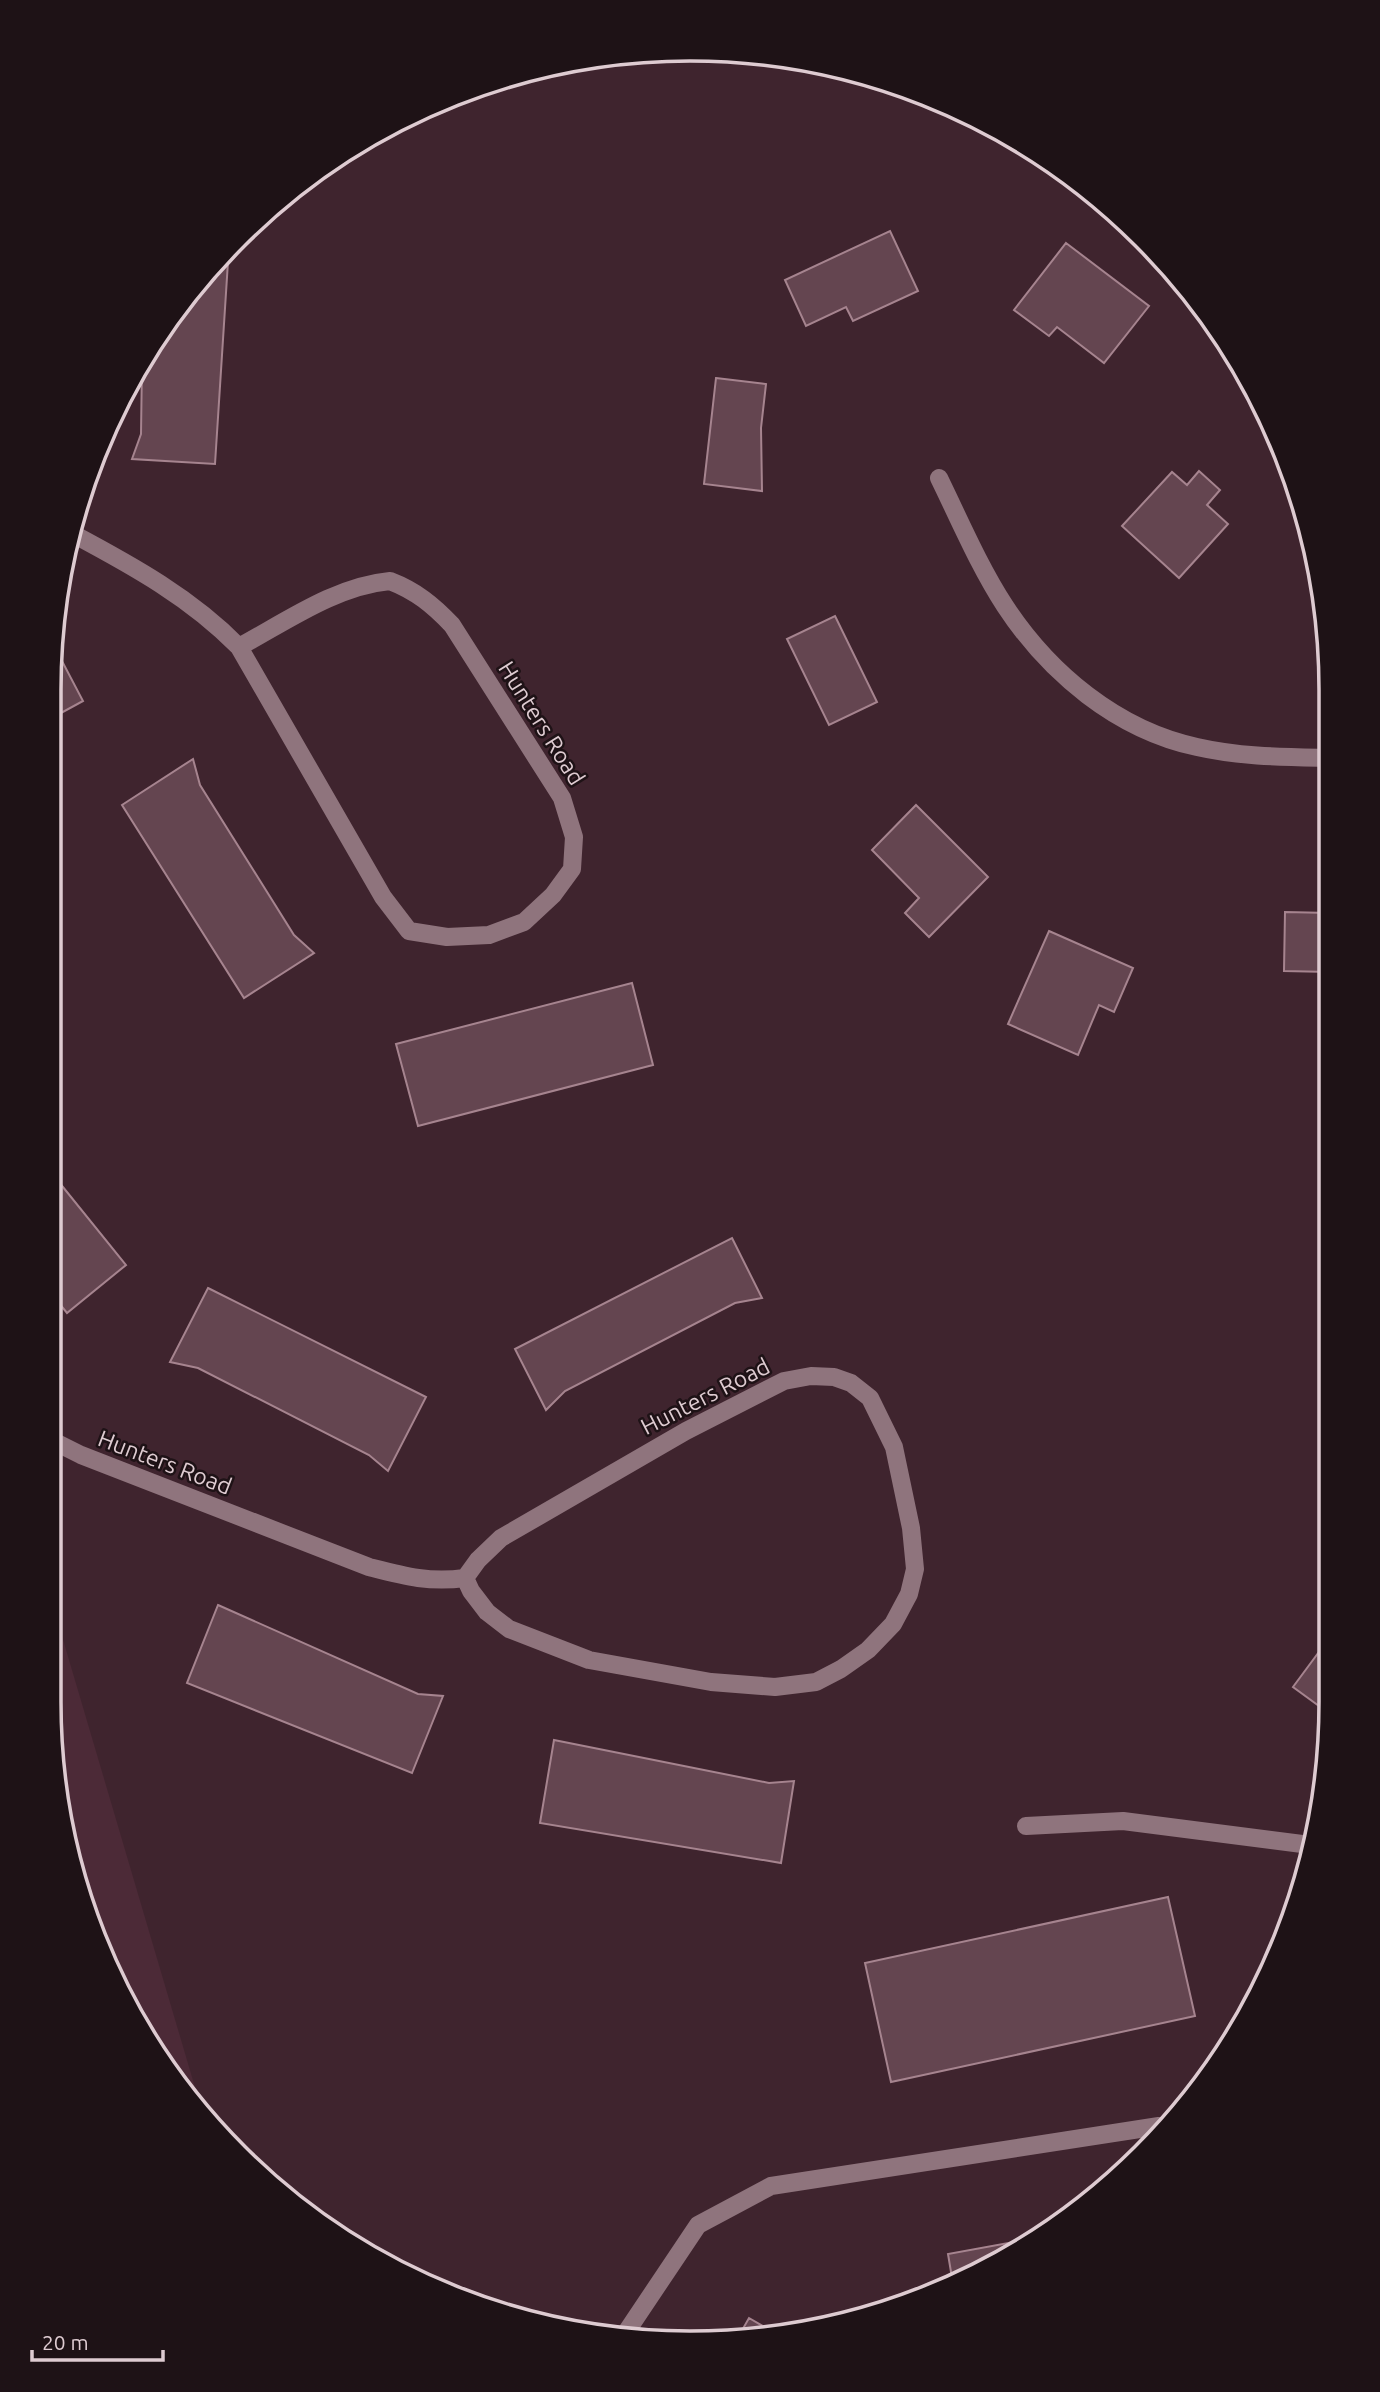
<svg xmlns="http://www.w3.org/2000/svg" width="1380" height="2392" font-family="Ubuntu,sans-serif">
<rect width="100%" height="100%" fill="#3f242e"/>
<path fill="#4c2a37" d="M49,1592L202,2111L181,2092L83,1908L49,1702Z"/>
<path fill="#644550" stroke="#a6848f" stroke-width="2" d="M692,49L644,61L642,54L690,49Z
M890,231L918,291L853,321L846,307L806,326L785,280Z
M1066,243L1149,306L1104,363L1057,327L1049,336L1014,310Z
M229,246L215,464L132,459L141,434L142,363L157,334Z
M716,378L766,384L761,428L762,491L704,484Z
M1199,471L1220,490L1207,505L1228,524L1179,578L1122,526L1172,472L1187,485Z
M835,616L877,702L829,725L787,639Z
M52,642L83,701L50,719V648Z
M193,759L200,785L294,935L314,953L244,998L122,805Z
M916,805L988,877L929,937L905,913L919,898L872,850Z
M1285,912L1330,913V972L1284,971Z
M1049,931L1133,968L1114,1012L1099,1005L1078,1055L1008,1024Z
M632,983L653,1065L418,1126L396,1044Z
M50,1171L126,1265L67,1313L50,1292Z
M732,1238L762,1298L735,1303L565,1391L546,1410L515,1349Z
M208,1288L426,1397L388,1471L369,1455L198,1368L170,1362Z
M218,1605L418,1694L443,1696L412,1773L187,1683Z
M1330,1637V1714L1293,1687Z
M554,1740L769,1783L794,1781L781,1863L540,1823Z
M1168,1897L1195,2016L891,2082L865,1963Z
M1031,2239L953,2284L948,2254Z
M749,2318L773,2332L736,2341Z"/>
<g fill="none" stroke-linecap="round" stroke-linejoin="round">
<path stroke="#8f747d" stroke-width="18" d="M939,478C960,521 979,566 1005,606C1049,673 1117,730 1197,747C1241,757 1285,757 1330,758
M73,534C133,566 191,598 239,647
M390,581C416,591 433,605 452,625L562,798L574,837L572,869L553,895L524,922L489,935L447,937L409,931L383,897L239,647C287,621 336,586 390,581Z
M811,1376L834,1377L851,1383L870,1398L894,1447L911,1528L915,1569L909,1594L893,1624L868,1650L841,1669L816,1682L775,1687L711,1682L589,1660L509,1629L487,1612L471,1591L465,1578L478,1560L501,1538L686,1431L784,1381Z
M49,1439L81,1455L369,1567C404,1576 429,1583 465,1578
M1026,1826L1123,1821L1310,1845
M627,2331L698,2225L771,2186L1159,2126"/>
</g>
<g text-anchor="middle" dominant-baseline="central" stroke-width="5" stroke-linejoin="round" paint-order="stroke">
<g font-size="23" fill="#decbd1" stroke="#1e1216">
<text transform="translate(542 723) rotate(58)">Hunters Road</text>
<text transform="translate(705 1396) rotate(-27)">Hunters Road</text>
<text transform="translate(165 1462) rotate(21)">Hunters Road</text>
</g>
</g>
<path d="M0 0H1380V2392H0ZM690 61H690A629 629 0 0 1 1319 690V1702A629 629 0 0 1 690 2331H690A629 629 0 0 1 61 1702V690A629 629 0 0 1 690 61Z" fill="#1e1216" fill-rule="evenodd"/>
<path fill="none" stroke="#decbd1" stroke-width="3.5" d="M690 61H690A629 629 0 0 1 1319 690V1702A629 629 0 0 1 690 2331H690A629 629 0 0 1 61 1702V690A629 629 0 0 1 690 61Z"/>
<path d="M32 2350v10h131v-10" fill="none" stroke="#decbd1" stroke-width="3.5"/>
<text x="42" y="2350" font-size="21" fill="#decbd1" stroke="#1e1216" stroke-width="5" paint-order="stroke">20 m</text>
</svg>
